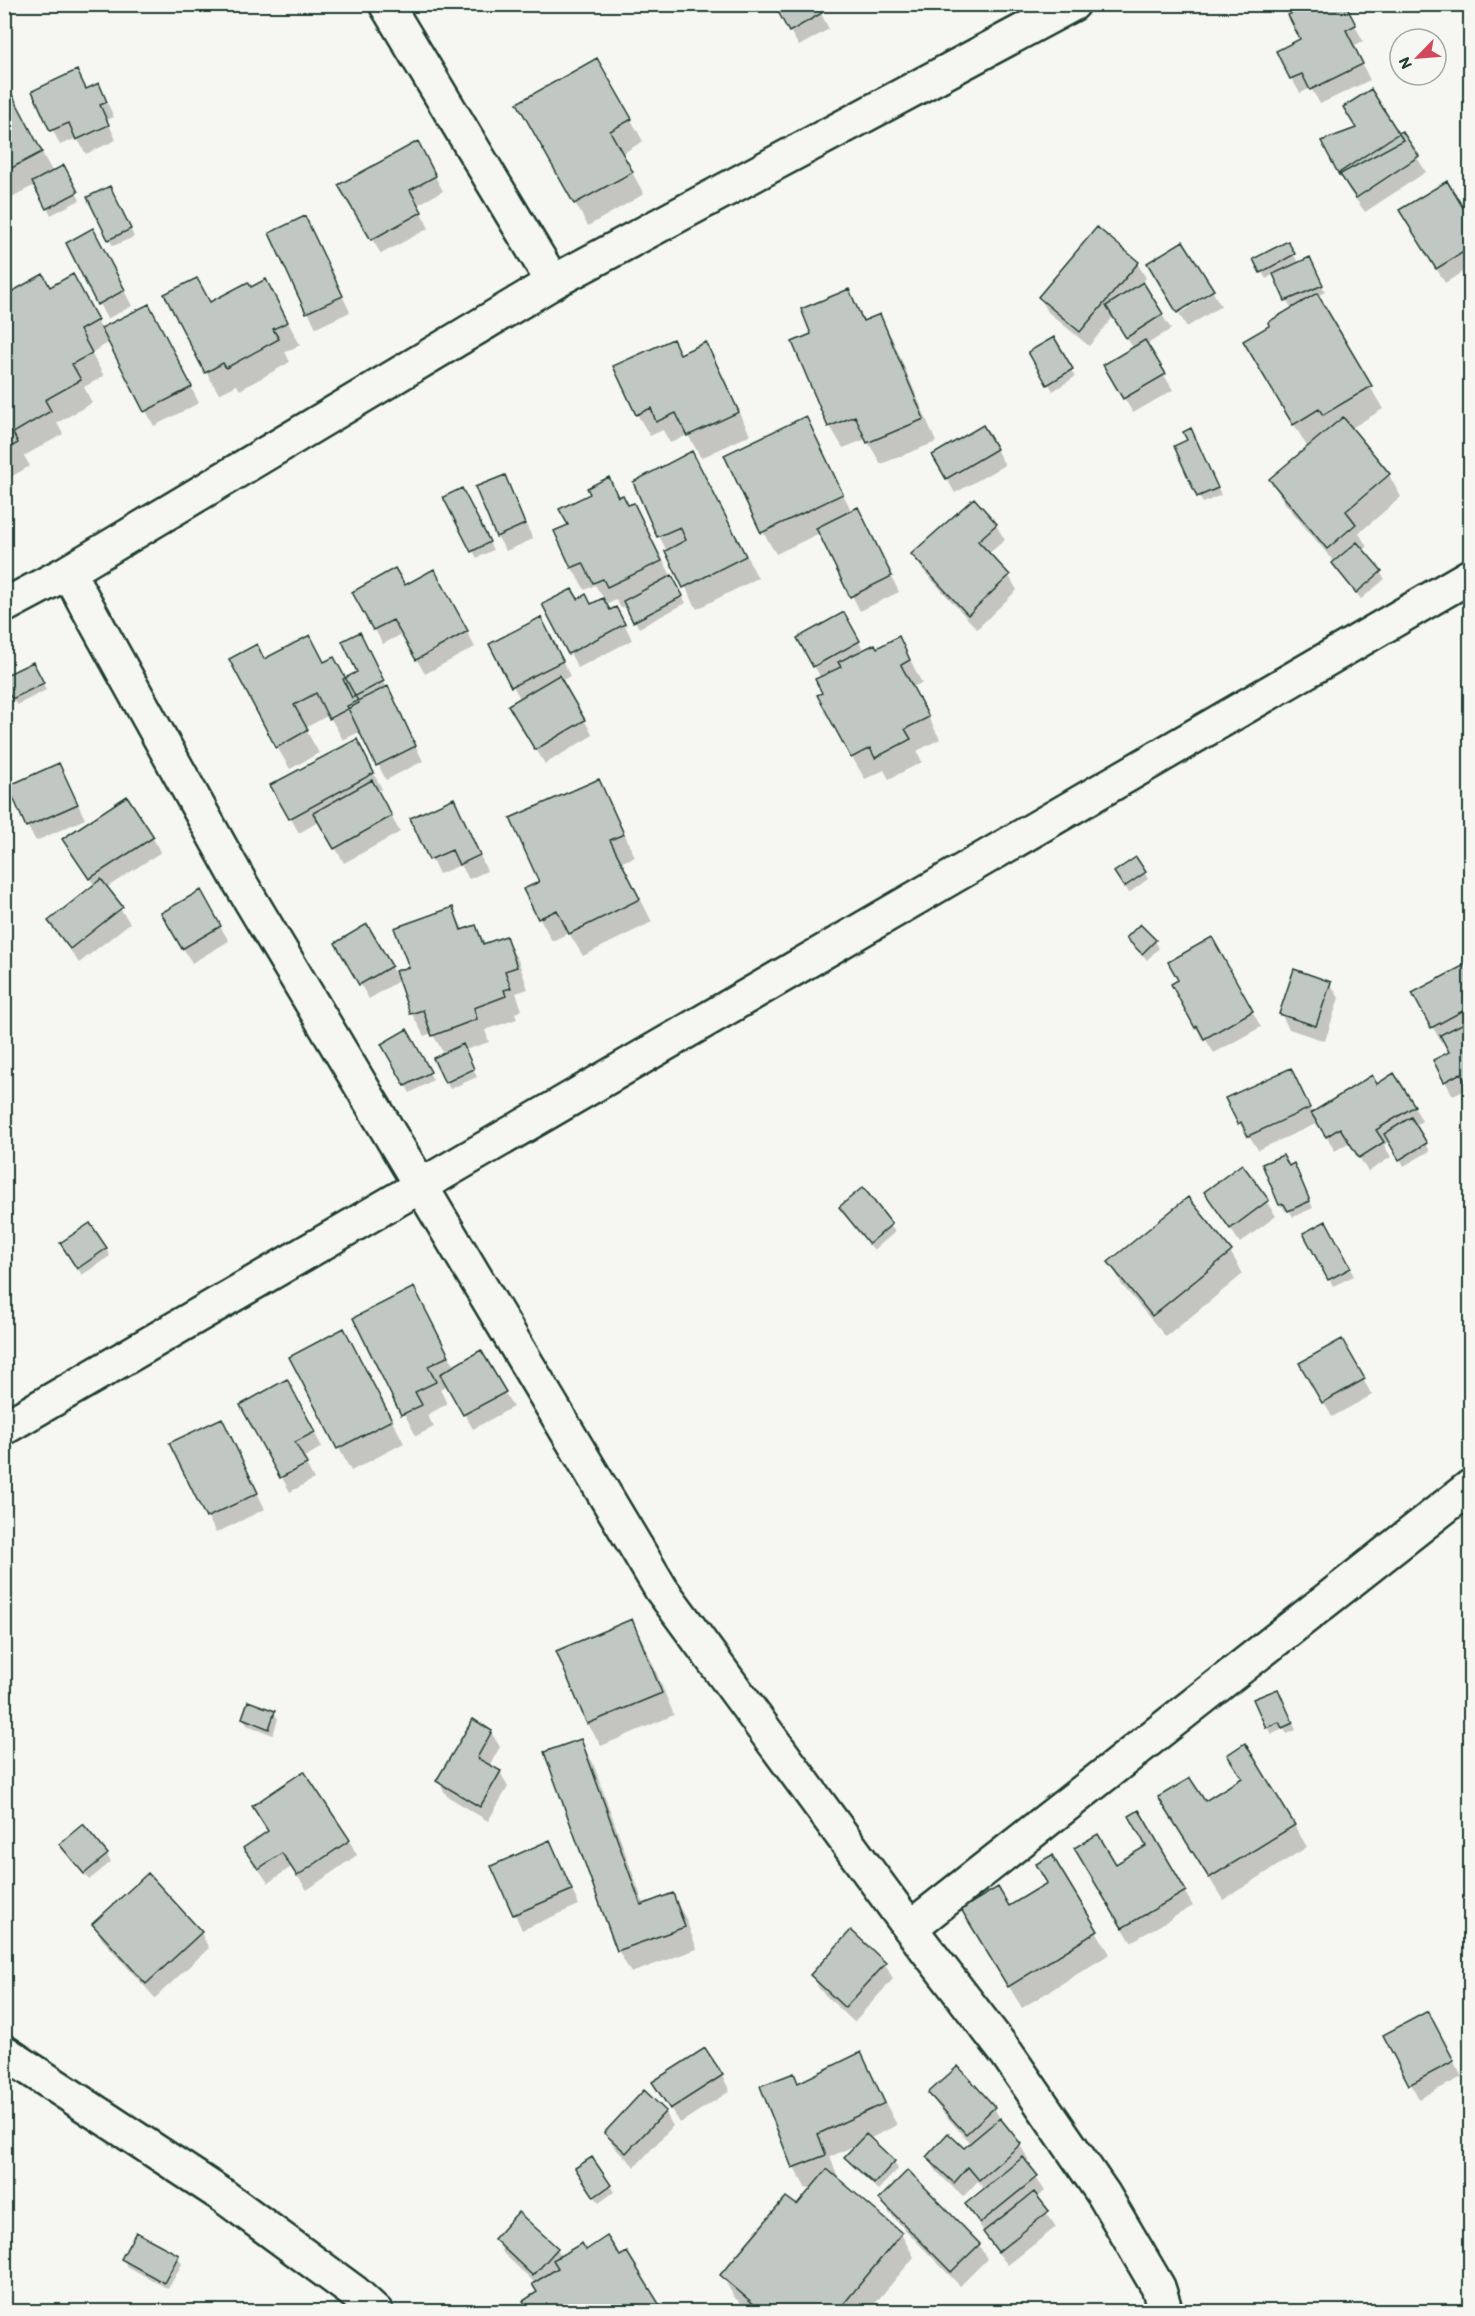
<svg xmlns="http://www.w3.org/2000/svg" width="1475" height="2316" font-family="Itim,sans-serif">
<rect width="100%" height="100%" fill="#f6f6f2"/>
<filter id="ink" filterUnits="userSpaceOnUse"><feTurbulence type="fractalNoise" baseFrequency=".0167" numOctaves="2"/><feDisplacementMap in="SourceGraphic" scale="12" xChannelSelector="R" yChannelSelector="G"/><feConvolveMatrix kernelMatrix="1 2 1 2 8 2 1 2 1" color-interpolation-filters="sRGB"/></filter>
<g filter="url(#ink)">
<path fill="#0003" d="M816,4L829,29L799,46L790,31Z
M1344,4L1363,41L1353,46L1370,80L1320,104L1311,88L1300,93L1291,78L1302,40Z
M597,60L643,141L622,154L644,194L588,226L519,104Z
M77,72L87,91L99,85L114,117L107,120L116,140L86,154L77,138L60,145L34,91Z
M4,82L53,173L63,168L80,200L51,215L35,185L4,201Z
M1402,133L1426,172L1365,212L1349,190L1323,142Z
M417,143L443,191L417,205L429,228L381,254L340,186Z
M1447,183L1470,222V267L1445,283L1410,225Z
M114,195L134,237L113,246L109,239Z
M305,218L350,312L316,328L271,234Z
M1287,243L1299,264L1314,266L1325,292L1317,296L1383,409L1350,429L1389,475L1401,497L1359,533L1367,547L1363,551L1385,579L1361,599L1338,571L1335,563L1284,502L1271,479L1308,448L1258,364L1271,326L1292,310L1274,274L1266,279L1255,260Z
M68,244L101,245L132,306L107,319Z
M1137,263L1146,278L1142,283L1171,329L1146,345L1173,390L1133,413L1105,366L1133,348L1114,316L1089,346L1048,312L1040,297Z
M72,276L102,330L157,321L199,403L154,426L110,342L91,353L104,376L84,387L92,403L57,423L63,434L24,456L30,466L7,479L4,475V298L49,289Z
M250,289L278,303L300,345L285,352L290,362L240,390L237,385L219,394L206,372L211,304Z
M849,291L865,322L879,316L892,338L936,442L881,464L866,439L843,448L830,426L813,334Z
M1213,292L1221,306L1187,327L1179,314Z
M1053,339L1075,377L1053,391L1030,353Z
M672,341L681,356L706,344L718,366L750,435L701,458L688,435L670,443L663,430L650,436L637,414Z
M805,418L852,512L866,524L899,592L860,611L820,533L776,554L763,532Z
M983,427L1005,465L955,493L934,456Z
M1194,437L1221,495L1203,503L1199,496Z
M704,476L758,578L697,609L659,536Z
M504,477L533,539L506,551L497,536Z
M608,479L620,499L628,507L633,505L686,603L639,628L627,606L621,608L616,600L606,605L610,612L624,623L632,640L578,668L570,653L578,601L591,606L604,599L595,585L585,590L572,568L570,525L592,495Z
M465,496L493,550L477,558L473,551Z
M996,525L1005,540L988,554L1009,576L1017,590L977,629L922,569L913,554Z
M433,571L475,647L425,674L402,634L383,644L354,593L404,587Z
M541,619L570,676L561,681L593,735L545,764L510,706L521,700L513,686Z
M852,629L864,651L877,649L899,638L922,683L912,687L940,739L917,751L922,762L889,779L884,770L865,779L852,757L824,694L821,678L799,639Z
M363,641L423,761L386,780L361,731L343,740L329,715L305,728L319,753L290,769L277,747L264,660L324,664L346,679L359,673Z
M37,670L46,690L17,705L13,698Z
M364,756L382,789L377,791L400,832L344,863L320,821L299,833L272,785Z
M59,765L85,819L36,841L27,826Z
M598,780L611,803L635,857L622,862L652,922L583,956L569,933L552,941L525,890L541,883Z
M462,815L487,871L469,879L461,865L439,874L412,819Z
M152,837L161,852L106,888L130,923L79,963L50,921L95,886L73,854Z
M1136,859L1148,879L1129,893L1120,879Z
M200,893L229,941L192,963L163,914Z
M452,909L464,930L476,926L486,945L505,938L518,960L528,989L516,993L522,1010L515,1013L517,1019L485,1030L489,1042L465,1050L477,1077L450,1089L446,1082L444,1054L432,1033L424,1036L412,1014L400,980L369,999L337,944L366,926L398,979L410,967Z
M1128,938L1155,941L1159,948L1147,960Z
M1220,954L1261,1027L1214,1053L1206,1040L1204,1042L1173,984Z
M1470,964V1089V1088L1453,1096L1445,1081L1451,1052L1444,1041L1441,1042L1414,994Z
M1330,983L1339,998L1325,1041L1289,1029L1281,1014Z
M406,1031L433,1080L410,1093L383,1044Z
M1291,1070L1312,1114L1414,1106L1422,1121L1415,1126L1430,1151L1404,1166L1390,1141L1384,1145L1391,1157L1368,1172L1350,1142L1335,1151L1318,1123L1258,1150L1250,1137L1247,1138L1227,1098Z
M1242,1166L1276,1216L1240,1243L1206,1192Z
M1297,1172L1313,1208L1293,1217L1289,1210L1285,1211L1281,1204Z
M863,1189L895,1232L874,1250L845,1214Z
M1326,1223L1354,1276L1333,1286L1305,1234Z
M106,1249L110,1256L82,1275L66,1251Z
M1230,1251L1243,1274L1166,1337L1122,1285L1110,1262Z
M414,1289L455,1367L481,1352L513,1407L473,1429L448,1385L440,1389L447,1404L427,1415L434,1427L416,1436L355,1319Z
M1341,1341L1372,1395L1332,1417L1302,1363Z
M356,1352L404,1443L351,1471L291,1357Z
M295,1396L322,1447L303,1458L314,1479L290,1492L242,1405Z
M230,1435L265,1509L216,1533L171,1444Z
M631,1621L644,1643L674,1715L601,1746L588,1724L558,1652Z
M1281,1698L1296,1730L1287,1734L1284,1729L1271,1734L1267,1727Z
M274,1712L278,1719L273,1735L247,1725L243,1718Z
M474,1721L491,1732L500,1747L489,1766L500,1772L508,1787L488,1821L447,1796L438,1781Z
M580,1741L593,1763L644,1905L672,1895L685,1917L697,1949L631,1973L618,1950Z
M1229,1755L1294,1825L1307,1847L1223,1900L1173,1820L1243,1780Z
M1138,1812L1193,1906L1131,1942L1076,1848L1116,1866L1148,1847Z
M349,1840L357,1855L307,1890L291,1867L268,1883L245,1849Z
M549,1842L579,1905L522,1930L493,1866Z
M61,1844L107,1855L111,1862L89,1880Z
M1051,1857L1110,1954L1022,2008L976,1932L1009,1908L1049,1884Z
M148,1875L201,1933L209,1948L155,1998L102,1939L94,1924Z
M885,1964L893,1979L854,2022L820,1990L812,1975Z
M1436,2028L1462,2077L1419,2099L1385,2036Z
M860,2054L897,2125L869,2139L894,2162L898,2169L878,2190L850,2164L846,2157L858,2144L830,2157L838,2177L835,2178L901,2234L914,2257L868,2312H751L734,2297L722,2275L797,2207L815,2186L806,2189L794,2167L798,2084Z
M957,2068L994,2108L1003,2124L1020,2145L1029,2160L1026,2163L1045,2191L1037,2198L1056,2227L1008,2265L993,2247L967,2205L985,2190L978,2181L963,2197L937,2172L928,2157L964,2150L971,2144L939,2108L930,2094Z
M722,2076L730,2091L680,2123L663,2097Z
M665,2112L673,2126L635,2167L615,2148L606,2133Z
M581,2175L610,2185L614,2192L599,2203Z
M881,2199L979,2245L987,2259L960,2286L890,2214Z
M137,2234L178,2256L182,2264L168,2289L127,2266L123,2259Z
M496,2239L557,2249L561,2257L585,2252L620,2258L539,2293L536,2284L504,2254Z"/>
<path fill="#c1c8c3" stroke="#1f3d34" stroke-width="1.5" d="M774,4H817L822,13L789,32Z
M1309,4H1345L1356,25L1346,30L1363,64L1310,90L1302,74L1290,79L1276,51L1300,39L1288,15Z
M597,58L632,119L610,131L633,172L574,204L517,103Z
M77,70L86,89L99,83L107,102L100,105L109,125L76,140L69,123L50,131L32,91Z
M4,79L42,152L4,172Z
M1371,89L1403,140L1339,175L1321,141L1356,128L1343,107Z
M1402,131L1419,156L1356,198L1339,173Z
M418,141L436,176L410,190L422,212L371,240L338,185Z
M64,165L78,192L46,209L32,182Z
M1447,181L1470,219V248L1436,269L1399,210Z
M110,186L131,229L108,240L87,197Z
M305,216L343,296L306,313L269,233Z
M1097,227L1139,262L1080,332L1038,297Z
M93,228L125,290L97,305L66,243Z
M1183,241L1214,290L1177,313L1147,263Z
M1288,241L1295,254L1260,273L1253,259Z
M1310,257L1323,285L1285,301L1273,274Z
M43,274L50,287L73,274L98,320L80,330L92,353L72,364L81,380L45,400L51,411L13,433L18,443L4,451V296Z
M197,278L210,302L248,282L251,287L266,279L288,322L273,329L279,339L226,368L223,363L205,373L164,294Z
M1143,282L1163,314L1126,338L1106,306Z
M849,289L863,321L880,314L924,419L867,443L855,416L828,427L792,342L811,334L801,309Z
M1317,293L1372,386L1323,415L1319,409L1293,425L1243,341L1269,326L1268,322Z
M149,304L192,387L144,412L101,328Z
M1054,337L1073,369L1047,385L1028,352Z
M673,339L680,354L706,342L739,412L687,436L676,413L656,422L651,408L636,415L613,366Z
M1145,340L1166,374L1123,399L1103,365Z
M806,416L843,494L761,533L724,455Z
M1343,417L1390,474L1346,511L1356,524L1327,549L1269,479Z
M983,425L997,449L946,479L932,455Z
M1191,428L1218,488L1197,497L1174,446L1187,440L1183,432Z
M692,451L746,556L683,588L665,551L686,540L680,527L657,537L633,482Z
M505,475L525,524L496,537L475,487Z
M609,477L618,497L623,495L628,505L634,503L662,561L607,587L603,579L593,583L583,563L571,568L554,531L568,525L559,509L590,494L587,488Z
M462,488L490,542L471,552L443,497Z
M974,498L997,524L978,541L1010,575L968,615L911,554Z
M858,507L892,576L850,597L816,528Z
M1357,542L1382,571L1356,593L1332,563Z
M395,568L405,585L434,569L468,631L416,660L393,620L373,630L352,592Z
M672,575L683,596L633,622L623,601Z
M572,589L578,599L586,594L591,604L603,598L610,610L616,607L625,624L568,654L542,604Z
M844,612L860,641L813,667L797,638Z
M541,617L563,661L511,687L489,644Z
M360,632L384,681L352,698L343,679L357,672L342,641Z
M310,635L324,662L334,657L359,703L329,719L316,693L294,705L308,730L276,748L229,659L257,644L264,659Z
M899,636L910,660L901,665L929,717L905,729L911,739L875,758L870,748L851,758L817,695L822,693L815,679L841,667L838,662L875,644L877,648Z
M33,662L44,683L12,699L4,685V676Z
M559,675L585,720L535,750L508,705Z
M388,686L416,746L376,766L347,706Z
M357,739L374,773L289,819L270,785Z
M59,763L78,804L26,827L8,786Z
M599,779L624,834L610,840L640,899L569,934L557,910L538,919L523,889L539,882L510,818Z
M372,780L392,816L334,849L313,813Z
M127,796L154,837L89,879L62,839Z
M454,798L480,855L459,865L452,850L429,860L410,818Z
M1136,857L1146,872L1124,887L1114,872Z
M101,879L123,907L70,949L48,921Z
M201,890L221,926L182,949L161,913Z
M453,907L461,930L476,925L483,944L506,936L517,967L505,971L511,988L504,990L506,996L474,1008L477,1019L432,1036L423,1010L410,1014L395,971L409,967L394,928Z
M367,924L392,966L359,985L335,943Z
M1140,924L1156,940L1142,954L1126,938Z
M1212,937L1253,1011L1204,1039L1197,1026L1195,1028L1171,984L1178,980L1168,962Z
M1470,962V1007L1431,1028L1412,993Z
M1294,969L1331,982L1316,1026L1279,1014Z
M1470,1020V1090L1469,1091L1461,1073L1444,1082L1433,1060L1449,1052L1440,1035Z
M407,1029L431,1072L405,1086L381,1044Z
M463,1044L474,1069L445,1083L433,1058Z
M1291,1068L1310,1108L1248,1136L1241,1122L1238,1124L1225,1098Z
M1394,1073L1415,1106L1376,1130L1384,1142L1359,1158L1340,1128L1326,1137L1311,1113L1372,1075L1377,1084Z
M1411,1117L1427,1143L1399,1160L1384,1134Z
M1283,1155L1289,1166L1294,1163L1310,1201L1288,1211L1284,1204L1279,1205L1262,1164Z
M1242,1164L1269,1200L1230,1229L1204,1192Z
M863,1187L892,1224L869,1244L839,1207Z
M1188,1197L1232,1251L1152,1316L1108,1262Z
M1326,1221L1351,1268L1328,1280L1303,1233Z
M90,1223L107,1248L77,1269L60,1243Z
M414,1287L449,1356L428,1366L436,1382L415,1392L422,1405L401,1415L353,1318Z
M344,1328L392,1420L337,1449L289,1357Z
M1342,1339L1365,1379L1322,1403L1299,1363Z
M481,1350L506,1392L463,1415L440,1374Z
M287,1379L315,1432L295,1442L307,1464L280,1478L240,1405Z
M222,1418L258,1493L206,1518L169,1443Z
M632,1619L662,1693L587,1724L556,1651Z
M1278,1689L1293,1723L1282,1728L1279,1722L1266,1728L1253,1699Z
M248,1701L275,1711L269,1729L242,1718Z
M473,1719L492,1731L477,1758L501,1771L480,1807L436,1781Z
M581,1739L641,1905L673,1893L685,1927L617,1951L544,1752Z
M1245,1743L1295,1825L1209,1878L1158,1797L1190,1778L1205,1801L1242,1778L1227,1755Z
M304,1771L350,1840L297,1876L282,1853L258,1869L243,1848L268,1831L252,1806Z
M1139,1810L1186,1891L1122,1928L1074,1848L1098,1834L1116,1864L1146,1846L1129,1816Z
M83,1824L108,1854L84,1874L59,1844Z
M550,1840L572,1890L513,1915L491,1866Z
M1052,1855L1098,1931L1008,1987L961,1909L998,1887L1009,1906L1047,1883L1036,1864Z
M148,1873L202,1932L146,1984L92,1924Z
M851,1930L886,1963L845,2008L810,1975Z
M1428,2011L1454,2061L1409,2085L1383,2035Z
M705,2048L723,2075L670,2109L652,2082Z
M861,2052L885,2103L818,2134L826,2155L792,2168L760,2086L794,2073L798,2083Z
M958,2066L995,2107L966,2134L928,2093Z
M644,2090L666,2111L626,2153L604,2133Z
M1000,2118L1021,2144L979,2180L968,2167L954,2183L926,2157L948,2133L964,2148Z
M866,2134L895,2161L874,2184L844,2157Z
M592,2157L611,2185L594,2197L575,2168Z
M1023,2157L1038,2176L980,2223L965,2204Z
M827,2169L902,2233L837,2312H763L720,2275L786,2197L797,2205Z
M908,2170L980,2244L951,2272L879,2199Z
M1034,2192L1049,2211L998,2252L983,2232Z
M518,2212L558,2248L533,2276L494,2239Z
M136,2232L179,2255L164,2283L121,2259Z
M607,2236L620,2256L627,2252L664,2312H530L523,2301L537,2292L532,2284L558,2268L553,2260L582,2243L586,2250Z"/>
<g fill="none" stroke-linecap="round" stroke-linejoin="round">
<defs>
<path id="minor" d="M386,4L553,282
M68,572L242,886L661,1589L910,1928L1007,2054L1104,2195L1158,2287L1166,2312
M4,606L68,572L553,282L1073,4
M4,1428L1470,576
M910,1928L1470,1487
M4,2052L222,2195L354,2292L376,2312"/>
</defs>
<use href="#minor" stroke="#1f3d34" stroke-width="38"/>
<use href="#minor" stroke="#f6f6f2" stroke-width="33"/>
</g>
</g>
<rect width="1475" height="2316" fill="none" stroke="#f6f6f2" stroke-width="24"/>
<rect x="12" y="12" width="1451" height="2292" fill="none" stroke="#1f3d34" stroke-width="2" filter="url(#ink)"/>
<g transform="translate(1418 57) rotate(245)"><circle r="28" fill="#f6f6f2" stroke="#a0aca6" stroke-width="1.5"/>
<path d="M0-4.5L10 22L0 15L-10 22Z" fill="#d1495b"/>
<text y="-9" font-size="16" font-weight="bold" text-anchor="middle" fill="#1f3d34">N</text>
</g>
</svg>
